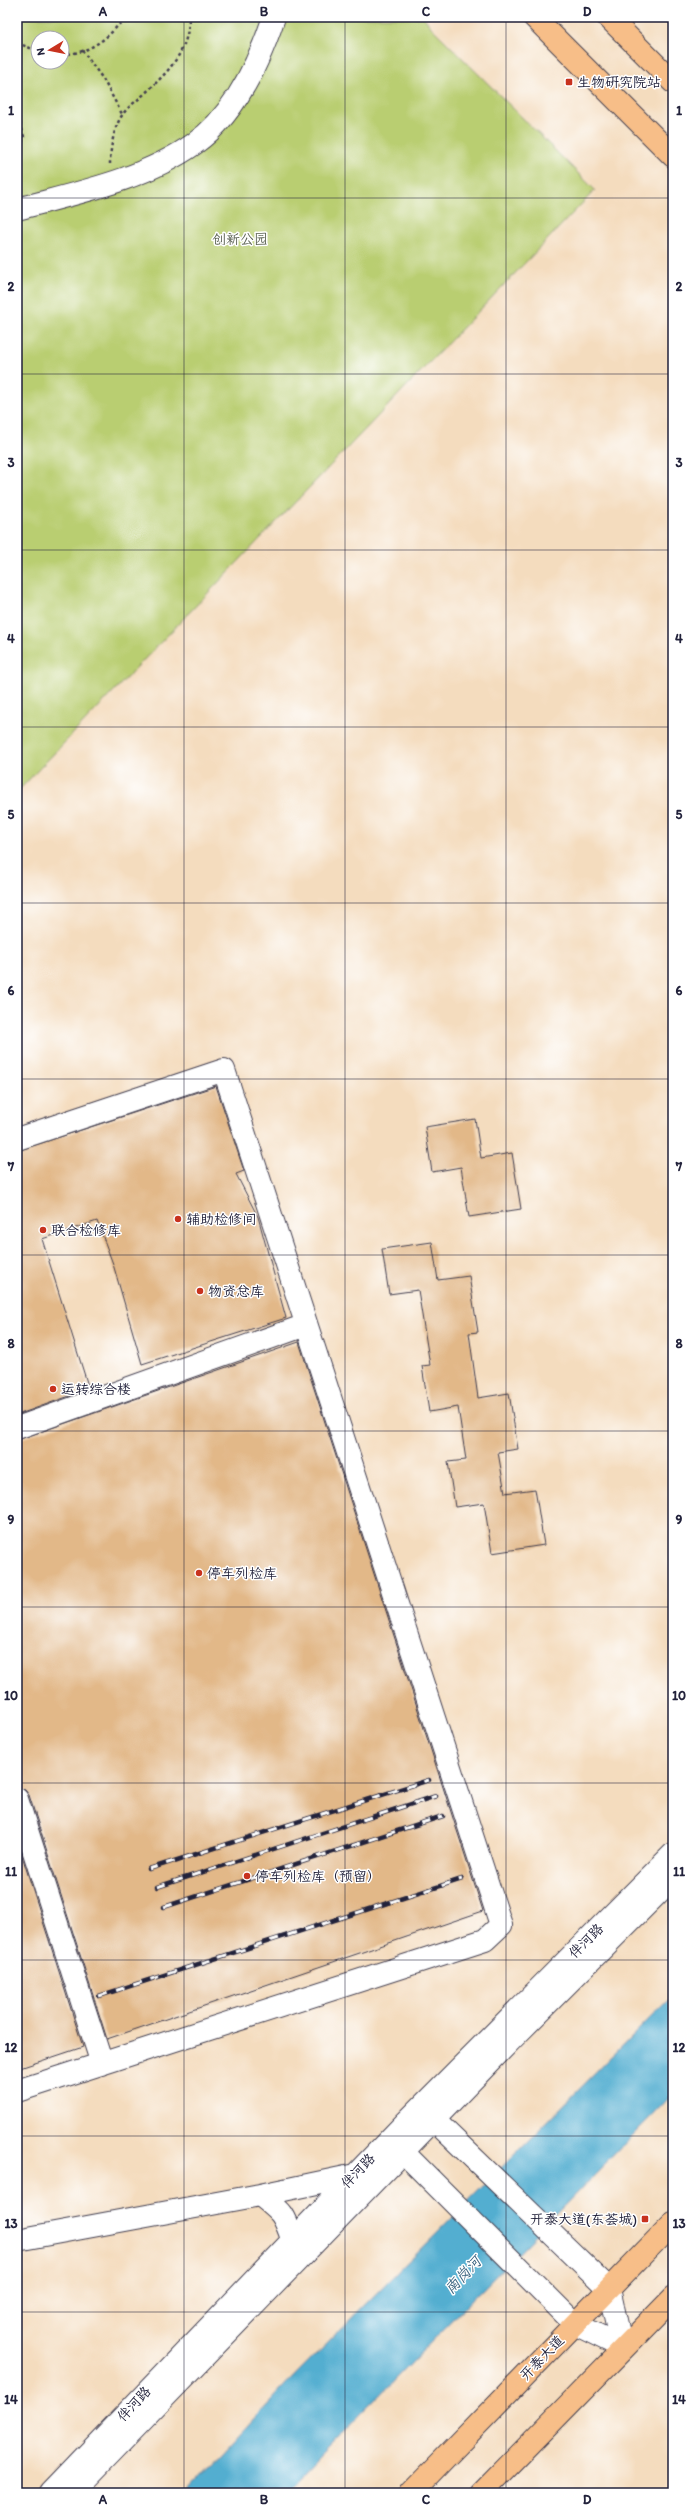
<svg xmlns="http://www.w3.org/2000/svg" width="690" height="2510" font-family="Itim,'LXGW WenKai TC',sans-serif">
<rect width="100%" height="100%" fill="#fff"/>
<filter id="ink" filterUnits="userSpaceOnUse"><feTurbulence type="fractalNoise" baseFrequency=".025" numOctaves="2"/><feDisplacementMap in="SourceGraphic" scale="8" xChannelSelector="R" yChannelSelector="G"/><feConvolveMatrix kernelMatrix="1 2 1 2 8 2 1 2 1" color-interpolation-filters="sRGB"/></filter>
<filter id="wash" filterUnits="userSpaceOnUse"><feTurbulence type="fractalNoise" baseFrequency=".012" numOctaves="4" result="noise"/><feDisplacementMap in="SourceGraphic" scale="16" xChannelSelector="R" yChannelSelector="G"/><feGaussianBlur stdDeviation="0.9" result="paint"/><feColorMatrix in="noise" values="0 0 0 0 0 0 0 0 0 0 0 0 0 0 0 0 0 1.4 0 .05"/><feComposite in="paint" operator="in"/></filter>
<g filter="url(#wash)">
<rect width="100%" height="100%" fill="#f4dcbe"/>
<path fill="#b9ce71" stroke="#6e7856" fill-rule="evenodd" d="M17,17H424L430,26L595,190L17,792ZM38,38H62V62H38Z"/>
<path fill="#52aed0" stroke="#3a6886" d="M673,1995V2094L284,2493H186L297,2373Z"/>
<g id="blocks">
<path fill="#e2b888" d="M216,1086L244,1171L236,1174L258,1217L286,1318L142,1364L113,1264L97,1221L42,1239L89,1389L17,1415V1151Z
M475,1119L481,1158L512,1153L521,1209L469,1217L461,1167L432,1172L425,1127Z
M432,1242L438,1280L469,1276L478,1332L469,1333L478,1398L509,1393L518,1449L498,1452L505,1493L535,1489L544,1545L492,1553L484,1503L455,1507L448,1462L466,1460L458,1407L429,1412L422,1366L430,1365L418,1290L389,1294L382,1249Z
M299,1342L483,1911L107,2039L29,1795L25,1790L17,1787V1440Z
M17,1840L83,2047L17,2069Z"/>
</g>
</g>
<g filter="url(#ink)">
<use href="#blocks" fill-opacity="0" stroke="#423e4f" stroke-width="1"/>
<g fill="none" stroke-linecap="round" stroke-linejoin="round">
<defs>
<path id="minor" d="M17,209C76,193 143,180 194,144C234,116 259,62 274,17
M17,1139L224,1070L501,1925L485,1940L17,2091
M17,1428L306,1325
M17,1799L102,2064
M434,2120L609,2289L622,2347L575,2324L403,2152L406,2122Z
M292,2239C283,2212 281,2212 260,2195L355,2175
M17,2240L260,2195
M50,2493L406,2122L673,1854
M72,2493L513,2038L673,1878"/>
<path id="major" d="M534,17L673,156
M608,17L673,82
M411,2493L673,2223
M482,2493L673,2298"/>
</defs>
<use href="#minor" stroke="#423e4f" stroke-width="24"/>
<use href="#major" stroke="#423e4f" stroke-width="24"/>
<path stroke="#423e4f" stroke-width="2.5" stroke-dasharray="3 3" stroke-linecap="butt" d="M46,17L53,19L70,17
M17,43L38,51
M82,50L103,79L122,114
M62,54C88,55 110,37 125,17
M17,111L24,137L17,157
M110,164C110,149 114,126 123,114C127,108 135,102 141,97C166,74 189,53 189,17"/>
<use href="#minor" stroke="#fff" stroke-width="22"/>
<use href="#major" stroke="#f7be88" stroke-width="22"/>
<defs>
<path id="rail" d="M149,1869L429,1780
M157,1887L436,1796
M164,1907L443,1816
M99,1996L462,1879"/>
</defs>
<use href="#rail" stroke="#22223b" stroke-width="4.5"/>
<use href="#rail" stroke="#fff" stroke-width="3" stroke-dasharray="9" stroke-linecap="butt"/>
</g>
</g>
<path fill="none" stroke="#22223b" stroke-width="1" stroke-opacity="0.55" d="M184,17V2493M345,17V2493M506,17V2493M17,198H673M17,374H673M17,550H673M17,727H673M17,903H673M17,1079H673M17,1255H673M17,1431H673M17,1607H673M17,1783H673M17,1960H673M17,2136H673M17,2312H673"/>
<g fill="#c8321e" stroke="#fff" stroke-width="1.5">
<rect x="565" y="78" width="8" height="8" rx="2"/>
<circle cx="178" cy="1219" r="4"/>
<circle cx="43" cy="1230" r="4"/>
<circle cx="200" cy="1291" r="4"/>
<circle cx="53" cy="1389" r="4"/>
<circle cx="199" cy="1573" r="4"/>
<circle cx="247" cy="1876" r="4"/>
<rect x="641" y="2215" width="8" height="8" rx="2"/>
</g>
<g text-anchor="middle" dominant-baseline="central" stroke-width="3" stroke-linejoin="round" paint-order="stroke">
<g font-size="14" fill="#22223b" stroke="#fff" text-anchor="start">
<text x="577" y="82">生物研究院站</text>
<text x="186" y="1219">辅助检修间</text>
<text x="51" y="1230">联合检修库</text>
<text x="208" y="1291">物资总库</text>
<text x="61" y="1389">运转综合楼</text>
<text x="207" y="1573">停车列检库</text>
<text x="255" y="1876">停车列检库（预留）</text>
<text x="637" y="2219" text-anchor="end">开泰大道(东荟城)</text>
</g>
<g font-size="14" fill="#575e4e" stroke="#fff">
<text x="240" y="239">创新公园</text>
</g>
<g font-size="14" fill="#22223b" stroke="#fff">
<text transform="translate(586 1941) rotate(-45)">伴河路</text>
<text transform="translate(358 2171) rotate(-46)">伴河路</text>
<text transform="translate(542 2358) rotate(-46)">开泰大道</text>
<text transform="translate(134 2404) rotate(-47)">伴河路</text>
</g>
<g font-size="15" font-style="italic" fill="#38617e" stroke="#fff">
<text transform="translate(463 2275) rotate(-46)">南岗河</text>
</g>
</g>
<rect width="690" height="2510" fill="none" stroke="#fff" stroke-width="44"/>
<g transform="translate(50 50) rotate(260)"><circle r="19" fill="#ffffff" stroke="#a7a7b1"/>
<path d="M0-3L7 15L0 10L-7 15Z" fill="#c8321e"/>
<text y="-6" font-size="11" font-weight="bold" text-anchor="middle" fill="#22223b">N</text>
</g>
<rect x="22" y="22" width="646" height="2466" fill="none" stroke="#22223b" stroke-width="1.5"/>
<g font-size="13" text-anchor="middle" font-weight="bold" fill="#22223b">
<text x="103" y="16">A</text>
<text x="264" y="16">B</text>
<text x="426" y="16">C</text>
<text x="587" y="16">D</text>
<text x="11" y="115">1</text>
<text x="679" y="115">1</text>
<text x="11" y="291">2</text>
<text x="679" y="291">2</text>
<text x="11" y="467">3</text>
<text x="679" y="467">3</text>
<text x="11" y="643">4</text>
<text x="679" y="643">4</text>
<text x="11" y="819">5</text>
<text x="679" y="819">5</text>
<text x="11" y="995">6</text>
<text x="679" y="995">6</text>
<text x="11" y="1171">7</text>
<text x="679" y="1171">7</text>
<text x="11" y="1348">8</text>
<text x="679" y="1348">8</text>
<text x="11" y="1524">9</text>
<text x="679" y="1524">9</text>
<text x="11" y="1700">10</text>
<text x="679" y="1700">10</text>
<text x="11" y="1876">11</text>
<text x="679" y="1876">11</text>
<text x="11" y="2052">12</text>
<text x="679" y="2052">12</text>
<text x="11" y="2228">13</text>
<text x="679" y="2228">13</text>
<text x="11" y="2404">14</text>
<text x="679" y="2404">14</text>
<text x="103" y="2504">A</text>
<text x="264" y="2504">B</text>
<text x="426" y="2504">C</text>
<text x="587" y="2504">D</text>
</g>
</svg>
